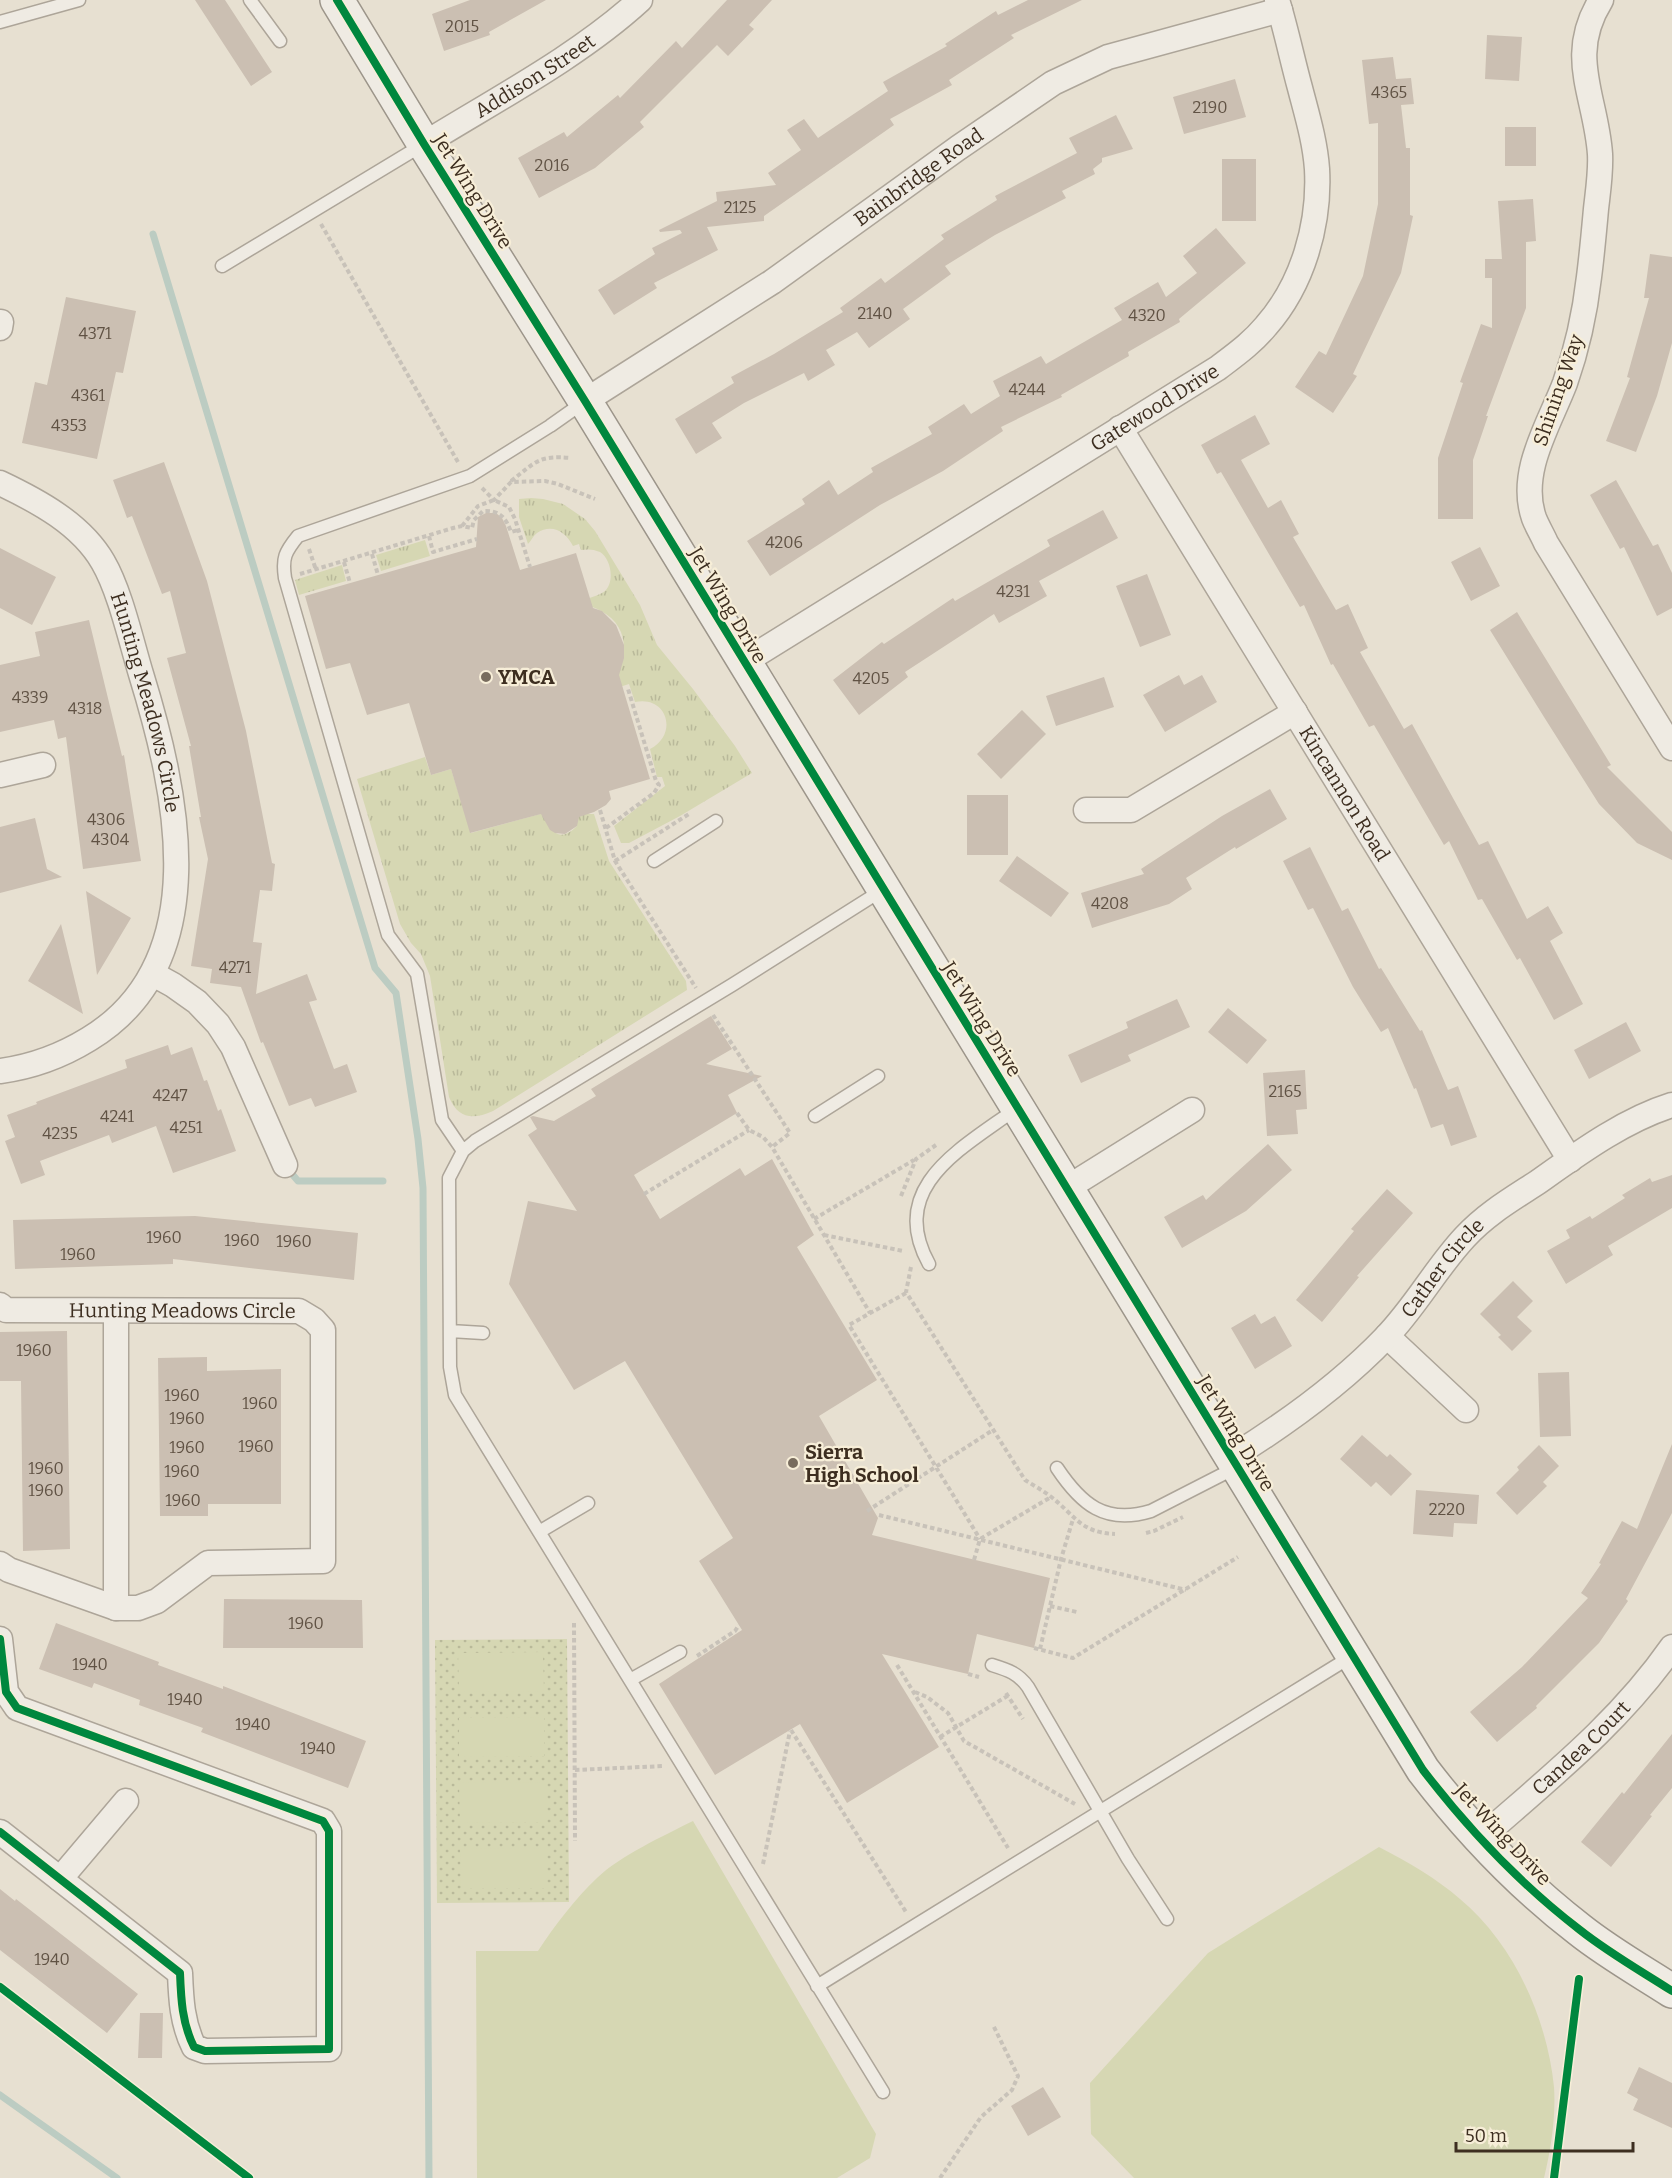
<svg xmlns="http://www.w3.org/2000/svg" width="1672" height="2178" font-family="Bitter,serif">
<defs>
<pattern id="grass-tufts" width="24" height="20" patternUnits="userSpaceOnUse" patternTransform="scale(1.5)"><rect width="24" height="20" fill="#d6d7b3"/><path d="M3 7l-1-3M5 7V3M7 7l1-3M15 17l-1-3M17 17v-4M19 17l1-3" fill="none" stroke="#b9b99a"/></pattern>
<pattern id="park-dots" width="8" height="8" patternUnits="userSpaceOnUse" patternTransform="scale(1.5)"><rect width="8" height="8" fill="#d6d7b3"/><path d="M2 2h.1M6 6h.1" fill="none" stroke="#b9b99a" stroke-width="1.8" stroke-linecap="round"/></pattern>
</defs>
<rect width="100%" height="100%" fill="#e7e0d1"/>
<path fill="url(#grass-tufts)" d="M531,498L543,499L563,504L585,519L595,531L640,605L657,645L693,689L735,746L752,773L680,816L629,843H621L614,826L665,786L662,777H657L650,749C679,734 667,695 635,702L629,684L604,692C627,669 635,629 601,611C594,607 586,605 579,603C586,598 599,596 605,591C615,581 611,559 600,552C593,549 588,549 581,550L579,544L573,546C566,532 552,523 537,533C533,536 531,541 528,544L519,517V499Z
M425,540L430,556L381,571L376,555Z
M342,565L346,581L299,595L295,580Z
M425,757L431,775L451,769L471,833L544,813C550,831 559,844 577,826L576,814H594L609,861L686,981L687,990L493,1111C473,1120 458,1119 449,1097L430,976L421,954L411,943L400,924L357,779Z"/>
<path fill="url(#park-dots)" d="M567,1639L569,1902L437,1903L435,1640Z"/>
<path fill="#d6d7b3" d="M543,1652L544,1691L459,1692L458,1653Z
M544,1717V1756L459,1757V1718Z
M545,1782V1822L460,1823L459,1783Z
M693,1821L876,2134L870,2158L837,2178H477L476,1951H538C555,1925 575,1899 597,1878C620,1856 663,1836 693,1821Z
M1379,1847C1408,1862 1436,1878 1460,1899C1514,1944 1547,2018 1554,2087C1556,2117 1551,2149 1544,2178H1134L1091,2134L1090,2083L1208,1953Z
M546,1848V1888H461L460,1849Z"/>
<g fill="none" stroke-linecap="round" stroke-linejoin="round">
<path stroke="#bcccc2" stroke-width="7" d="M153,234L375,968L396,993L418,1139L423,1188L429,2178
M286,1167L298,1181H383
M0,2095L117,2178"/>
</g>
<path fill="#cbbfb2" d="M195,0H225L272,72L251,86Z
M470,0H546L489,32L490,35L444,51L432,14Z
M727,0H772L749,25L754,29L728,56L717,45L640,122L644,127L595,168L539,198L518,158L564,132L567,137L618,95L620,98L676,41L682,48Z
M1028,0H1082L1011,35L1014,38L949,80L952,85L890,119L894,125L764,216V221L707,227L718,250L654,283L657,288L614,315L598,290L655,254L652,248L682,233L680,230L660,232L659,230L717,201L716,192L776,185L768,173L801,150L787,130L804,119L818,138L888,91L883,82L947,46L945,44L996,11L998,15Z
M1487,35L1522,37L1519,81L1485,79Z
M1393,57L1396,79L1411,78L1414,104L1401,105L1406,148H1410V215L1413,216L1401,273L1353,374L1357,376L1333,413L1295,387L1319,351L1326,355L1363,276L1378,204V123L1369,124L1362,60Z
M1235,79L1246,117L1184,134L1173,97Z
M1116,115L1133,149L1102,158V162L1093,169L1095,174L1062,191L1066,198L995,235L945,266L951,274L903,309L910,319L869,348L857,332L826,350L835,365L808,381L804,373L744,403L712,423L722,438L696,454L675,419L734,383L731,377L774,354L843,312L840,308L881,278L885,283L944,239L941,235L997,200L995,196L1077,153L1069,138Z
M1505,127H1536V166H1505Z
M1222,159H1256V221H1222Z
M1533,199L1536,241L1526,242V308L1486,416H1488L1473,460V519H1438V458L1463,383L1460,382L1481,324L1492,328V278H1485V259H1502L1498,201Z
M1216,228L1246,263L1179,319L1180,322L1128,352L1129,356L1061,395L1062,397L1001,427L1003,431L943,471L880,505L770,576L747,541L805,504L802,499L829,480L838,495L873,472L871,468L932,434L928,427L964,404L971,414L1000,396L993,381L1041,356L1046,364L1122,320L1114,308L1158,282L1166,297L1197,273L1183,256Z
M1650,254L1672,257V343L1657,396L1636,452L1606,441L1630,378L1627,377L1649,298H1644Z
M66,297L136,311L123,373L116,372L97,459L22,443L35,382L47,385Z
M1255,415L1270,444L1241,460L1268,508L1281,500L1299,534L1293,537L1336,610L1348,604L1368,648L1360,652L1404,729L1412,724L1479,845L1488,841L1527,919L1548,906L1563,933L1550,941L1583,1004L1554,1020L1520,958L1517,960L1482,899L1478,900L1449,841L1444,845L1374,725L1369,727L1333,664L1331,665L1304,605L1300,607L1221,472L1217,474L1201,445Z
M164,462L207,581L246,731L272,863L275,864L272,891L260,890L253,942L262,943L256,994L307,974L317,1000L309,1002L334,1069L347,1064L357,1092L315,1107L311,1098L289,1106L263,1042L261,1043L241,987L210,983L212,969L191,966L208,859L199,817H201L189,746H191L167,658L186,653L170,591L162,594L132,516L127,518L113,480Z
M1616,480L1653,546L1658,544L1672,573V608L1657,616L1624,547L1620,549L1590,495Z
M1103,510L1118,538L1039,581L1047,596L999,623L994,614L905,672L908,677L859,715L833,680L882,642L884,644L953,598L955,601L1050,546L1047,540Z
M486,513H496L502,518L506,526L520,570L576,553L593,608L602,611L616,625L624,645V658L619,675L650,779L609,791L611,799L606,805L594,812L579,817L577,826L565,834L555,833L550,830L541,814L470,833L451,769L431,775L409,703L367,715L350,663L326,669L305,596L476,547L478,517Z
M1480,547L1500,586L1471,601L1451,562Z
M0,548L56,577L32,625L0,608Z
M1147,574L1171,635L1140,647L1116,586Z
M1517,612L1611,765L1607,767L1672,832V860L1637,843L1599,804L1544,717L1490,630Z
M89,620L122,756L124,755L141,861L83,869L66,737L58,739L54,720L0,732V665L40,656L35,632Z
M1179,675L1184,685L1202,675L1217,702L1165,732L1143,695Z
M1104,677L1114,707L1056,726L1046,696Z
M1022,710L1046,734L1001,779L977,754Z
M1270,789L1287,819L1236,849L1235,847L1186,878L1192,889L1169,904L1092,928L1081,893L1144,874L1141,869L1222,816Z
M967,795H1008V855H967Z
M35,818L47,869L62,877L0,893V827Z
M1310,847L1342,911L1348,908L1379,969L1381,968L1420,1031L1422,1030L1448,1090L1458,1086L1477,1137L1451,1146L1443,1124L1431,1128L1416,1088L1414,1089L1388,1028L1381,1032L1353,987L1313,908L1308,910L1283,861Z
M1017,856L1069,893L1051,917L999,881Z
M86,891L131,918L97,975Z
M61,924L83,1014L28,981Z
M1177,999L1190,1027L1128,1055L1131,1061L1081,1083L1068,1055L1128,1028L1126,1022Z
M1228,1008L1267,1040L1247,1064L1208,1032Z
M711,1016L732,1049L706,1064L762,1076L728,1095L737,1113L634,1175L660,1219L740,1168L745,1176L772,1159L814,1235L797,1247L877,1380L819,1416L878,1518L872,1535L1050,1578L1034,1648L977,1634L968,1674L882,1654L939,1747L847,1803L800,1724L715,1775L659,1684L742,1630L699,1561L733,1538L625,1361L574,1390L509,1284L528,1201L577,1211L528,1135L537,1129L530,1117L533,1116L554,1121L596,1096L591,1089Z
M1626,1022L1641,1051L1589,1079L1574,1050Z
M168,1045L171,1055L192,1047L204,1081L207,1080L218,1111L221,1109L236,1151L173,1173L156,1126L112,1143L109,1135L40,1161L45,1175L21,1184L5,1141L15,1137L7,1115L37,1104L36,1102L127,1068L125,1060Z
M1305,1070L1307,1109L1296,1110L1298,1134L1267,1136L1263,1073Z
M1268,1144L1292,1170L1246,1211L1182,1248L1164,1217L1203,1195L1206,1200Z
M1672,1175V1208L1608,1246L1613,1255L1566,1284L1547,1251L1570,1238L1566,1230L1590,1216L1592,1219L1625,1198L1622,1195L1650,1178L1652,1182Z
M1387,1189L1413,1213L1357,1276L1359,1277L1322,1322L1296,1300L1354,1231L1351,1229Z
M195,1216L358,1233L354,1280L173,1259V1264L15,1269L13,1220Z
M1513,1281L1533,1301L1517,1317L1532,1331L1512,1351L1498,1337L1501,1335L1480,1314Z
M1255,1314L1261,1324L1275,1316L1292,1346L1255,1369L1231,1328Z
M67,1331L70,1549L23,1551L21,1381H0V1332Z
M207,1357V1371L281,1369V1504H208V1516H160L158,1358Z
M1569,1372L1571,1436L1540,1437L1538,1373Z
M1362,1435L1387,1457L1390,1454L1412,1474L1391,1496L1376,1482L1371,1487L1340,1459Z
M1672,1444V1513L1626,1599L1628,1601L1599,1643L1536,1706L1537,1708L1497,1742L1470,1712L1522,1667L1588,1598L1581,1593L1601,1564L1599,1563L1622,1521L1637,1529Z
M1539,1445L1559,1466L1543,1482L1547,1486L1517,1515L1496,1493L1519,1470L1517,1467Z
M1416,1490L1479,1495L1477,1524L1454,1523L1453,1537L1413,1534Z
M224,1599L362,1600L363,1648H223Z
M56,1623L159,1662L158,1665L223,1689V1686L366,1741L348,1788L201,1732L203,1728L139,1705L140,1700L94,1683L92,1688L39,1669Z
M1672,1734V1788L1650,1815L1652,1816L1611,1867L1581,1842L1622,1792L1624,1794Z
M0,1889L15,1901L16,1899L138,1994L107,2033L0,1950Z
M140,2013H163L162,2058H138Z
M1639,2067L1672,2083V2128L1633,2110L1638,2099L1627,2093Z
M1043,2087L1061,2117L1028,2136L1011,2106Z"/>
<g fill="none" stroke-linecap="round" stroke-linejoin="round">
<defs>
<path id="lane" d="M250,0L280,41
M0,22L79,0
M222,266L424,144
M654,861L716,821
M815,1116L878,1076
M463,1151L442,1120L417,974L388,935L285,578C282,558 285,552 298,536L470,476L550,426L584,402
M929,1264C886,1186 963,1148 1017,1108
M450,1331L483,1333
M1057,1468C1081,1504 1105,1525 1151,1511L1235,1468
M539,1532L588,1503
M992,1665C1008,1670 1018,1673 1028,1687L1128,1859L1167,1919
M630,1680L680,1652
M817,1986L1352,1656
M883,2092L455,1395L450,1367L449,1178L463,1151L475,1141L732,985L884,889"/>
<g id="street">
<path d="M1601,0C1566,56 1596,96 1600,154C1601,172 1598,191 1596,209C1594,231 1592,254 1589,277C1585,312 1577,349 1565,383C1549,425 1518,472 1534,518C1537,526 1542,534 1546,543L1672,748"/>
<path id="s1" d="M424,144C495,100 579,56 640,0"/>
<path d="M0,328L1,322"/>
<path id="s2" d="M585,401L772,282L958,148L1053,83L1108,57L1280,10"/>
<path id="s3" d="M1120,428L1570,1160"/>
<path id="s4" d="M0,483C38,501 81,524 103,562C120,591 131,641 141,674C177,791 216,962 89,1039C63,1055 31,1067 0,1071"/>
<path id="s5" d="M744,662L1218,368C1235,355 1252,343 1266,326C1303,284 1320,224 1317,169C1315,141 1307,115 1300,88C1292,59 1286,29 1277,0"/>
<path d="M0,775L43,765"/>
<path d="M1086,810H1131L1295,712"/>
<path d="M153,974L173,985L197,1002L218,1024L233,1047L285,1165"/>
<path d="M1067,1188L1192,1110"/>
<path id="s6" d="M0,1305L6,1310L299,1311L314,1320L323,1330V1561L208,1563L157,1601L138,1608H116L9,1570L0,1564"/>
<path d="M1387,1336L1466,1410"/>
<path id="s7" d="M1232,1457C1287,1423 1341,1384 1386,1337C1416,1306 1436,1268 1465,1237C1486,1214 1512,1199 1538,1182C1579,1153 1624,1120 1672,1105"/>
<path d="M116,1608V1312"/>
<path d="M0,1639L6,1692L17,1708L323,1821L329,1831V2049L205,2051L194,2047C182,2023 181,1999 180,1973L0,1832"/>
<path id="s8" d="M1480,1839C1549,1778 1619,1723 1672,1647"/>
<path d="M60,1879L126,1801"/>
</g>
<path id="secondary" d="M337,0L424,144L585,401L1423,1770C1469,1830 1520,1884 1580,1930C1609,1953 1641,1971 1672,1991"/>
</defs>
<use href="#lane" stroke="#ada599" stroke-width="15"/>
<use href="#street" stroke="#ada599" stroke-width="27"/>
<use href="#secondary" stroke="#9c958a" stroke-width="36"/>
<path stroke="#c8c2b9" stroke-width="4" stroke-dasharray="4.5 3" stroke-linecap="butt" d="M321,224L458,462
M511,481C536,462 538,455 571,458
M482,488L494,500L511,482L545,481L558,484L595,499
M462,526L478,506L494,500L509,507L515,519L530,567
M429,536L433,552L477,539
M309,549L316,570
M372,554L378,575
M344,562L350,583
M300,574L453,528L462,526L472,528L474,520L483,511C500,510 506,518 511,532L518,530
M600,810L615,861L696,988
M606,828L654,793L659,785L656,781L628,689
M615,861L689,814
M713,1015L790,1133L772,1147
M737,1113L749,1130L763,1137L772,1147L870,1313
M644,1194L749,1130
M901,1196L916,1159L936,1145
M814,1219L914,1160
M824,1235L903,1251
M911,1267L906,1292L1025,1480C1033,1485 1042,1490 1050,1496C1074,1514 1080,1533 1115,1534
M906,1293L849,1325L980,1539
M867,1511L993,1430
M879,1515L1186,1590
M1146,1533L1154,1531L1183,1517
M974,1560L980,1539L1051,1497
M1050,1606L1077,1612
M574,1623L575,1841
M1034,1648L1073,1658L1238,1557
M1040,1649L1061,1559L1073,1519
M697,1656L735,1631L739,1625
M897,1665L1008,1848
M968,1674L979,1677
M915,1692L927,1697L948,1713L964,1741L1075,1804
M1006,1693L1023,1719
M791,1730L906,1912
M940,1737L1009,1695
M575,1770L664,1766
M763,1864L790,1731
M940,2178L981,2117L1012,2090L1018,2076L993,2025"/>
<use href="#lane" stroke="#efebe3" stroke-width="12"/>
<use href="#street" stroke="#efebe3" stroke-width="24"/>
<use href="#secondary" stroke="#efebe3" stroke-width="33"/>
<defs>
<path id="cycleway" d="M337,0L424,144L585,401L1423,1770C1469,1830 1520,1884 1580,1930C1609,1953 1641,1971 1672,1991
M0,1639L6,1692L17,1708L323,1821L329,1831V2049L205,2051L194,2047C182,2023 181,1999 180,1973L0,1832
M0,1987L249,2178
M1554,2178L1579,1979"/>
</defs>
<use href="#cycleway" stroke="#f7eed8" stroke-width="11"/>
<use href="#cycleway" stroke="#00873e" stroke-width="8"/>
</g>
<g fill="#786c5e" stroke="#f7eed8" stroke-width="2">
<circle cx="486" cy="677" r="6"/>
<circle cx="793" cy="1463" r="6"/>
</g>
<g text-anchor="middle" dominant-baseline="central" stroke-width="4.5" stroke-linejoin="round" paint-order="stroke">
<g font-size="16" fill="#605244">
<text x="462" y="26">2015</text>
<text x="1389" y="92">4365</text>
<text x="1210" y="107">2190</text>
<text x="552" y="165">2016</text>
<text x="740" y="207">2125</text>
<text x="875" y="313">2140</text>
<text x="1147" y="315">4320</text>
<text x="95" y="333">4371</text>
<text x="1027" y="389">4244</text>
<text x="88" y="395">4361</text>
<text x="69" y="425">4353</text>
<text x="784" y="542">4206</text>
<text x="1013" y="591">4231</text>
<text x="871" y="678">4205</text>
<text x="30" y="697">4339</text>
<text x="85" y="708">4318</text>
<text x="106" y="819">4306</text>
<text x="110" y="839">4304</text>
<text x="1110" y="903">4208</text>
<text x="235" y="967">4271</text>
<text x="1285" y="1091">2165</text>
<text x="170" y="1095">4247</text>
<text x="117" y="1116">4241</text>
<text x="186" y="1127">4251</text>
<text x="60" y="1133">4235</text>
<text x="164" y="1237">1960</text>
<text x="242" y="1240">1960</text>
<text x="294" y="1241">1960</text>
<text x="78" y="1254">1960</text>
<text x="34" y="1350">1960</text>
<text x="182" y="1395">1960</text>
<text x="260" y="1403">1960</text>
<text x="187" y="1418">1960</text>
<text x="256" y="1446">1960</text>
<text x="187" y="1447">1960</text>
<text x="46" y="1468">1960</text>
<text x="182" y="1471">1960</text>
<text x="46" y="1490">1960</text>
<text x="183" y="1500">1960</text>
<text x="1447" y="1509">2220</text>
<text x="306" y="1623">1960</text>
<text x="90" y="1664">1940</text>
<text x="185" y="1699">1940</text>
<text x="253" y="1724">1940</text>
<text x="318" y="1748">1940</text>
<text x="52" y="1959">1940</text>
</g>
<g font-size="20" fill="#3d2e20" stroke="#f7eed8">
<text stroke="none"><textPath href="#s1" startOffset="130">Addison Street</textPath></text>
<text stroke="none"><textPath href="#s2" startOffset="402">Bainbridge Road</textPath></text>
<text transform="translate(473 191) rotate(58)">Jet Wing Drive</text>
<text transform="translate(1558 390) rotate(-71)">Shining Way</text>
<text stroke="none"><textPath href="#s5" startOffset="483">Gatewood Drive</textPath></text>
<text transform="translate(728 605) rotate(59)">Jet Wing Drive</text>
<text stroke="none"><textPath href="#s4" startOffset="279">Hunting Meadows Circle</textPath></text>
<text stroke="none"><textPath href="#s3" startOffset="429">Kincannon Road</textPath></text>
<text transform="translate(982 1019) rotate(58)">Jet Wing Drive</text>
<text stroke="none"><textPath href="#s7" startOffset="285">Cather Circle</textPath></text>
<text stroke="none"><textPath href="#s6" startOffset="184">Hunting Meadows Circle</textPath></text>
<text transform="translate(1236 1433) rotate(59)">Jet Wing Drive</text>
<text stroke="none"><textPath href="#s8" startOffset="136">Candea Court</textPath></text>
<text transform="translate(1503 1834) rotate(47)">Jet Wing Drive</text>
</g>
<g font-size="20" font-weight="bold" fill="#3d2e20" stroke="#f7eed8" text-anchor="start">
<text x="498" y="677">YMCA</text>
<text x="805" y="1452">Sierra<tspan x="805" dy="23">High School</tspan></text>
</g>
</g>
<path d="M1456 2142v9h177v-9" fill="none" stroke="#3d2e20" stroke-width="3"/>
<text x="1465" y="2142" font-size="18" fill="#3d2e20" stroke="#f7eed8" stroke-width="4.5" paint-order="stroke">50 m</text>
</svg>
